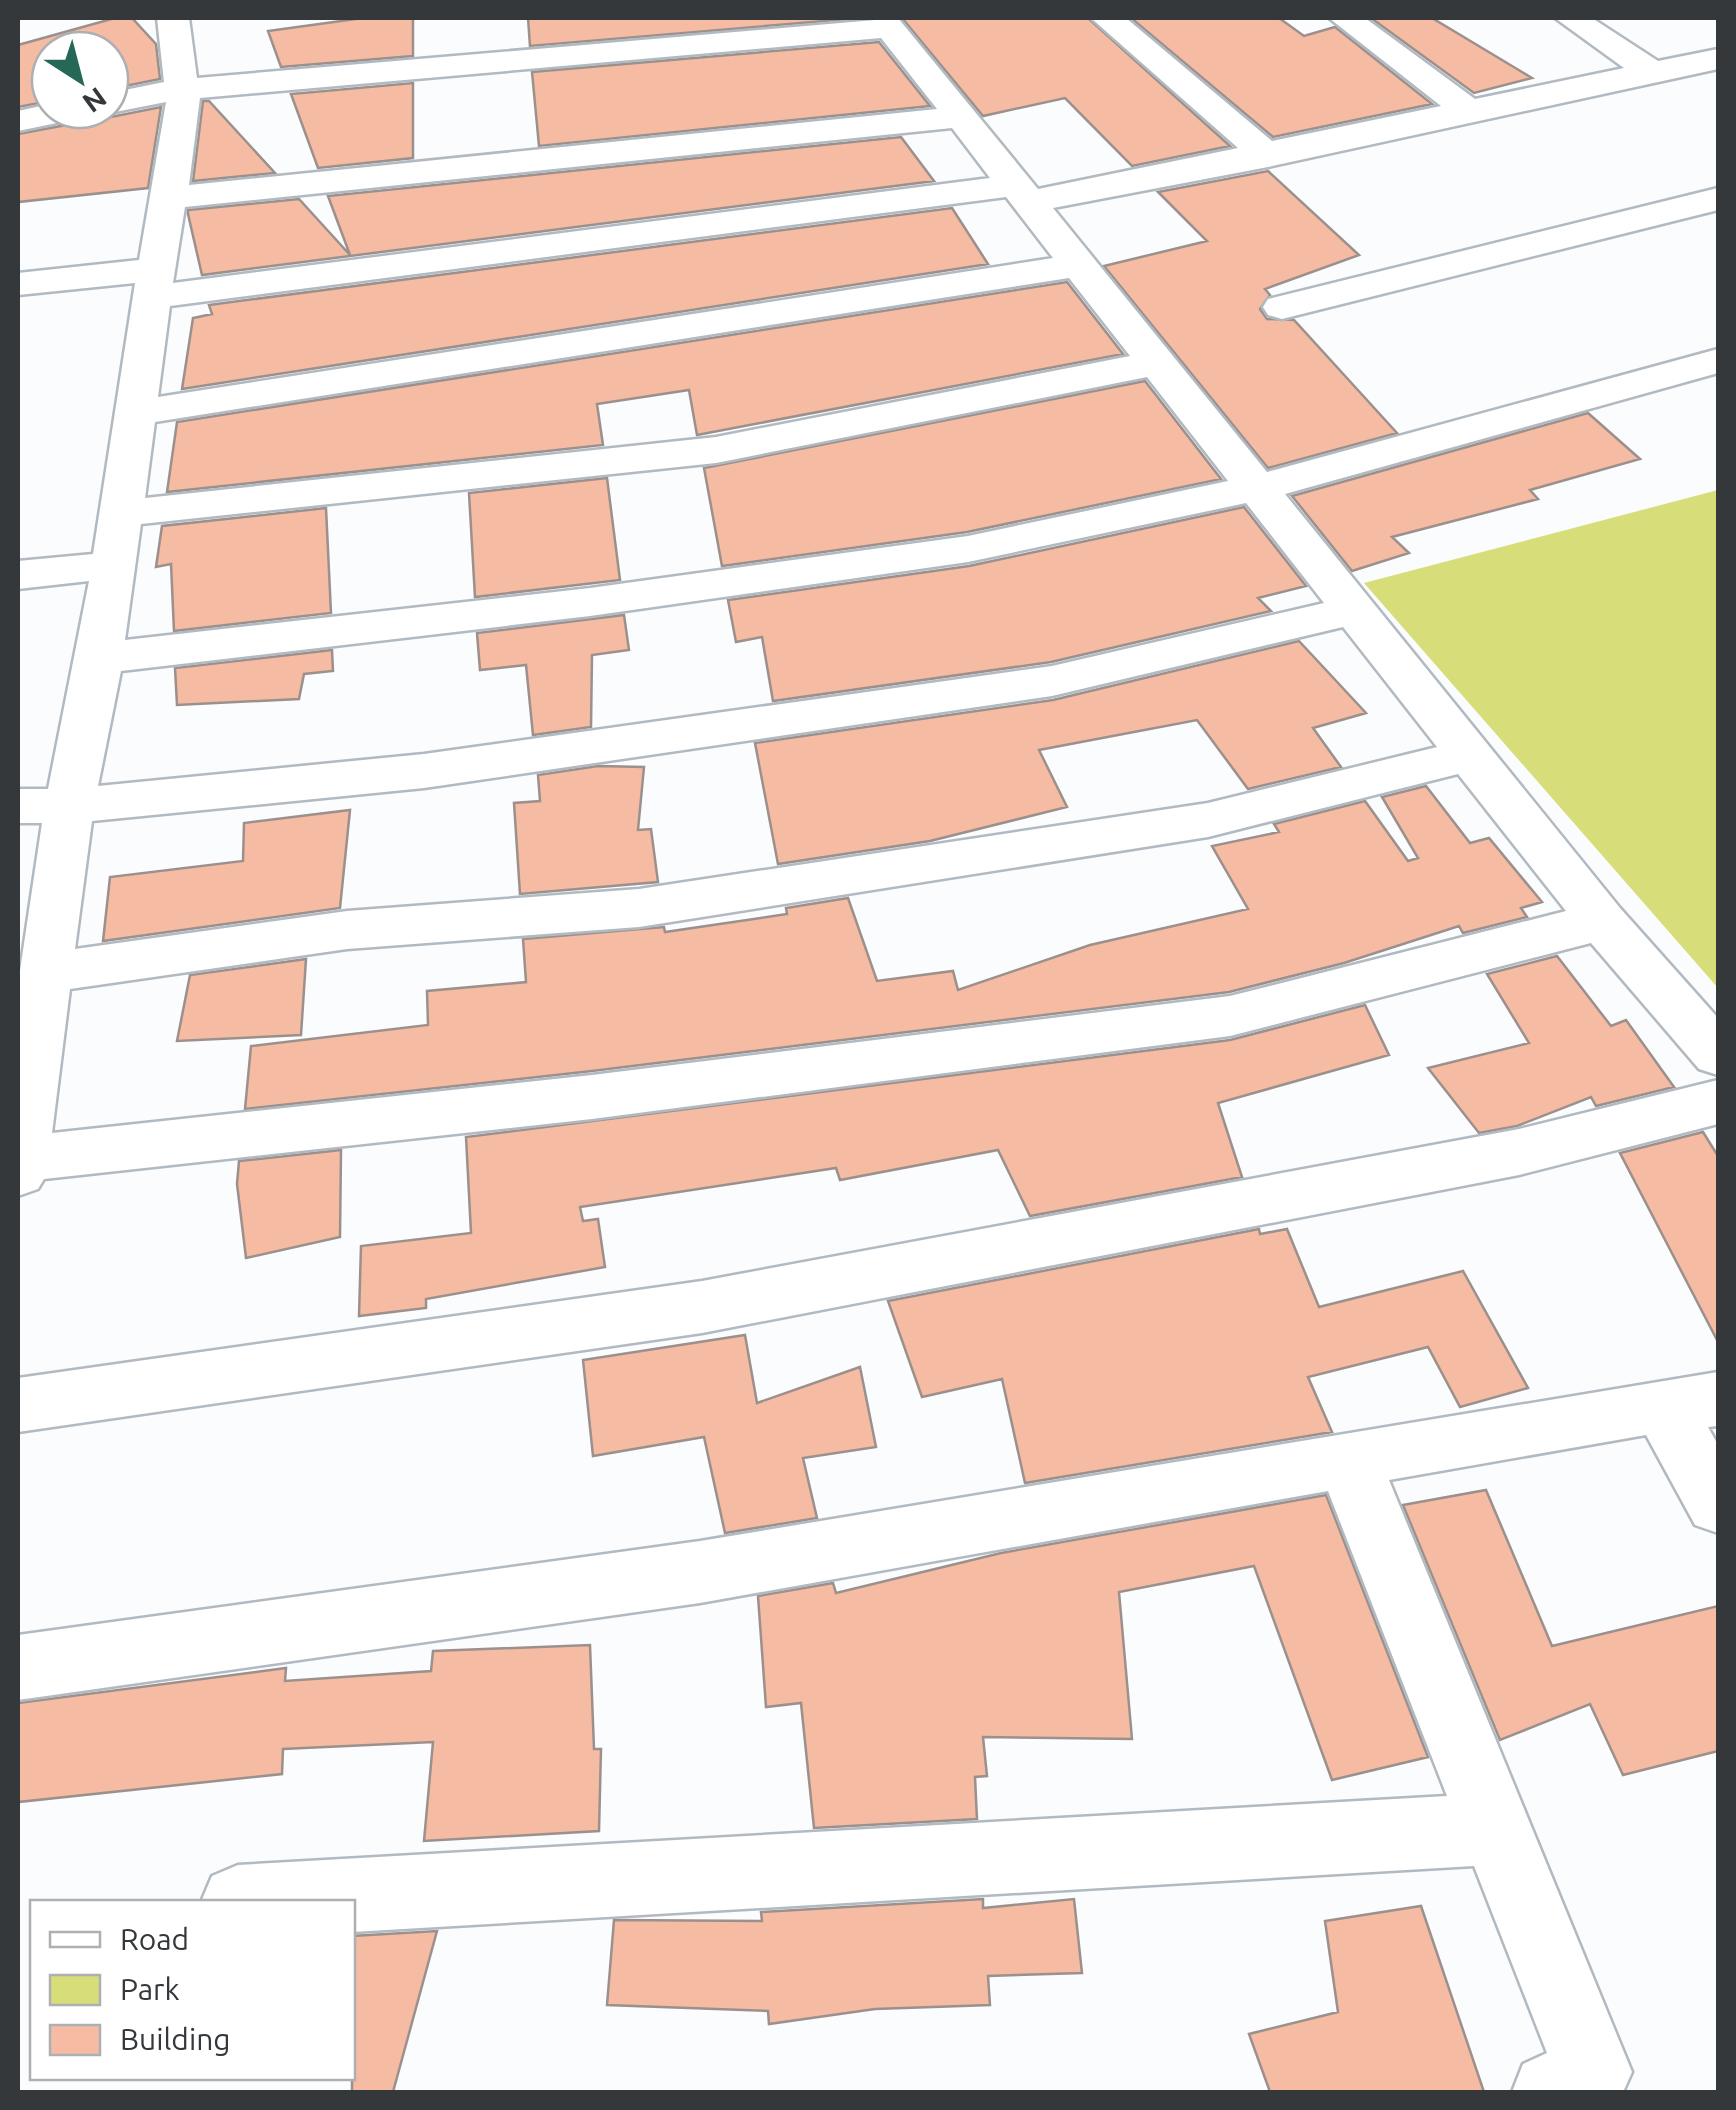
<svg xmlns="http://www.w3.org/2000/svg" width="1736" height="2110" font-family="Ubuntu,sans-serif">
<rect width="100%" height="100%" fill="#fafcfe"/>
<path fill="#d7de79" d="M1718,490V988L1364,583Z"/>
<path fill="#f6bba3" stroke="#9b908c" stroke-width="2.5" d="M115,18H132L156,44L160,79L110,89V50H50V101L18,107V45Z
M363,18H413V56L281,67L268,31Z
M528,18H860L530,46Z
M902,18H1088L1230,146L1132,166L1065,98L983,116Z
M1131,18H1279L1304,36L1335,27L1432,104L1273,137Z
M1371,18H1432L1532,78L1474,93Z
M879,42L930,106L539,146L532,72Z
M413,83V158L318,168L291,94Z
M203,101H209L275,173L193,181Z
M161,107L148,188L18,202V134L87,121L94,110L111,117Z
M901,137L934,181L202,275L188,214V210L299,199L350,255L328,196Z
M1268,171L1359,255L1265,289L1270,295L1260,309L1267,319L1294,320L1397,433L1268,468L1104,266L1207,241L1158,192Z
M952,208L988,264L182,389L193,318L212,314L209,305Z
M1067,282L1123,354L697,435L689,390L597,404L603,445L167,492L177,422Z
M1145,381L1221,479L967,532L722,566L704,468Z
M1588,413L1640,459L1530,490L1538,499L1392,537L1409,553L1352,571L1292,496Z
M607,478L620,580L475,597L469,493Z
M1244,507L1306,586L1258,598L1271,611L1051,662L773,701L762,637L736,642L728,600L969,566Z
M326,508L331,613L174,631L171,564L156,567L162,526Z
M624,615L629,650L592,655L591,727L533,735L526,665L480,670L477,633Z
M1299,641L1366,713L1313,728L1341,767L1248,789L1197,720L1039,750L1067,807L930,841L778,864L755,743L1053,700Z
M332,650L333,671L304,674L299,699L177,705L175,668Z
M598,766L644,767L638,830L651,829L658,882L520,894L514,803L540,801L538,775Z
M1426,786L1470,843L1489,838L1542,902L1521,908L1527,917L1463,933L1459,926L1344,963L1229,992L592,1071L245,1109L251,1046L428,1025L427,991L526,982L523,939L664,927L665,932L787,914L786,908L848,898L877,981L953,971L958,990L1090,945L1248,909L1212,846L1279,832L1274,824L1365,801L1408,861L1418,858L1382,797Z
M350,810L340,908L103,941L110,877L243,861L244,823Z
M1557,956L1611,1026L1626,1020L1674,1087L1596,1106L1591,1097L1517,1126L1479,1133L1428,1068L1529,1043L1487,974Z
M306,959L301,1035L177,1041L190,975Z
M1365,1005L1389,1055L1218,1103L1242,1177L1030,1216L998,1150L840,1180L836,1168L580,1207L583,1221L598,1219L605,1267L426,1299V1308L359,1316L361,1246L471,1233L466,1137L1230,1040Z
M1703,1132L1718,1156V1342L1620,1153Z
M341,1150L340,1237L246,1258L237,1184L239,1161Z
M1259,1229L1260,1234L1287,1229L1319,1307L1463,1271L1528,1388L1460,1407L1428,1347L1308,1377L1332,1432L1025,1483L1002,1379L922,1397L888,1301Z
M745,1335L757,1403L860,1367L876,1447L803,1458L817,1518L725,1533L704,1437L593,1456L583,1360Z
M1486,1490L1552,1646L1718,1606V1751L1623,1775L1590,1704L1500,1740L1403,1505Z
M1326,1495L1428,1757L1332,1780L1254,1566L1119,1592L1132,1739L983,1737L987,1776L975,1777L977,1819L814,1828L801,1703L766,1707L758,1596L833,1583L836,1593L1001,1553Z
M590,1645L594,1749H601L599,1831L424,1841L433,1742L283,1749L282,1774L18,1802V1703L286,1668L285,1681L431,1671L433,1651Z
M983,1899V1908L1074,1899L1082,1973L988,1976L990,2005L875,2009L769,2024L768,2011L607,2005L614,1920L762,1921L761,1912Z
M1421,1906L1484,2092H1270L1249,2034L1338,2012L1325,1921Z
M437,1931L393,2092H352V1936Z"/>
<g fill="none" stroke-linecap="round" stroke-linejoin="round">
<defs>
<path id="minor" d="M157,18H189L197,78L898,18L1038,189L1238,148L1091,18H1126L1272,141L1441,106L1329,18H1365L1475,99L1624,68L1555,18H1592L1658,61L1718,49V69L1268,167L1053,208L1267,472L1718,349V373L1285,494L1620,908L1718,1018V1075L1699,1069L1591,943L1230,1036L592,1119L44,1179L38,1189L18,1196V984L42,823H18V789H48L89,581L18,589V561L93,554L135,283L18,295V273L139,260L166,102L110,113L98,110H110V93L164,82ZM881,38L937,109L189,185L200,98ZM952,128L990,178L173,283L185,207ZM1006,197L1053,258L158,397L170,306ZM1069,278L1130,356L716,437L145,498L155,422ZM1147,377L1228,481L968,536L590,588L125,640L141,524L716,463ZM1246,503L1324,603L1052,666L424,754L98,786L121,671L590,616L968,562ZM1343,627L1437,747L1208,803L639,889L347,911L75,949L92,821L424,788L1052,696ZM1458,774L1566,911L1230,996L592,1075L52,1133L70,989L347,949L639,927L1208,837Z
M50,104V110H91L86,117L18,131V111Z
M1718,188V210L1282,319L1268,315L1263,307L1268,299Z
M1718,1080V1124L1519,1175L702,1333L18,1432V1378L702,1281L1519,1129Z
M1718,1372V1426L1708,1427L1718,1445V1533L1695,1525L1646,1435L1389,1480L1632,2072L1623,2092H1512L1523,2064L1547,2053L1474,1866L352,1932V1902H201L212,1876L238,1865L1447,1796L1328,1491L700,1603L18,1700V1635L700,1541Z"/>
</defs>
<use href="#minor" stroke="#b1b9c1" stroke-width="5"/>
<use href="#minor" fill="#fff" fill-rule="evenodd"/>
</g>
<rect width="1736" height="2110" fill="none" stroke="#34383b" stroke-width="40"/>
<rect x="30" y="1900" width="325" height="180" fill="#ffffff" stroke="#aeafb1" stroke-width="2.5"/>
<rect x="50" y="1932" width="50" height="15" fill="#ffffff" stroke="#aeafb1" stroke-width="2.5"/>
<text x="120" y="1950" font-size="30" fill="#34383b">Road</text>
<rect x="50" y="1975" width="50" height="30" fill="#d7de79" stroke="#aeafb1" stroke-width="2.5"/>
<text x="120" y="2000" font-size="30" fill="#34383b">Park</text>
<rect x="50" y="2025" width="50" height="30" fill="#f6bba3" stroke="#aeafb1" stroke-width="2.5"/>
<text x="120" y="2050" font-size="30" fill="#34383b">Building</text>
<g transform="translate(80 80) rotate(144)"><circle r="48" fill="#ffffff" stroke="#aeafb1" stroke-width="2.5"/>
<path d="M0-8L18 38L0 25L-18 38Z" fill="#256858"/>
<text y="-15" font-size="28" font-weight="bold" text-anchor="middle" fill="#34383b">N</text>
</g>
</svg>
